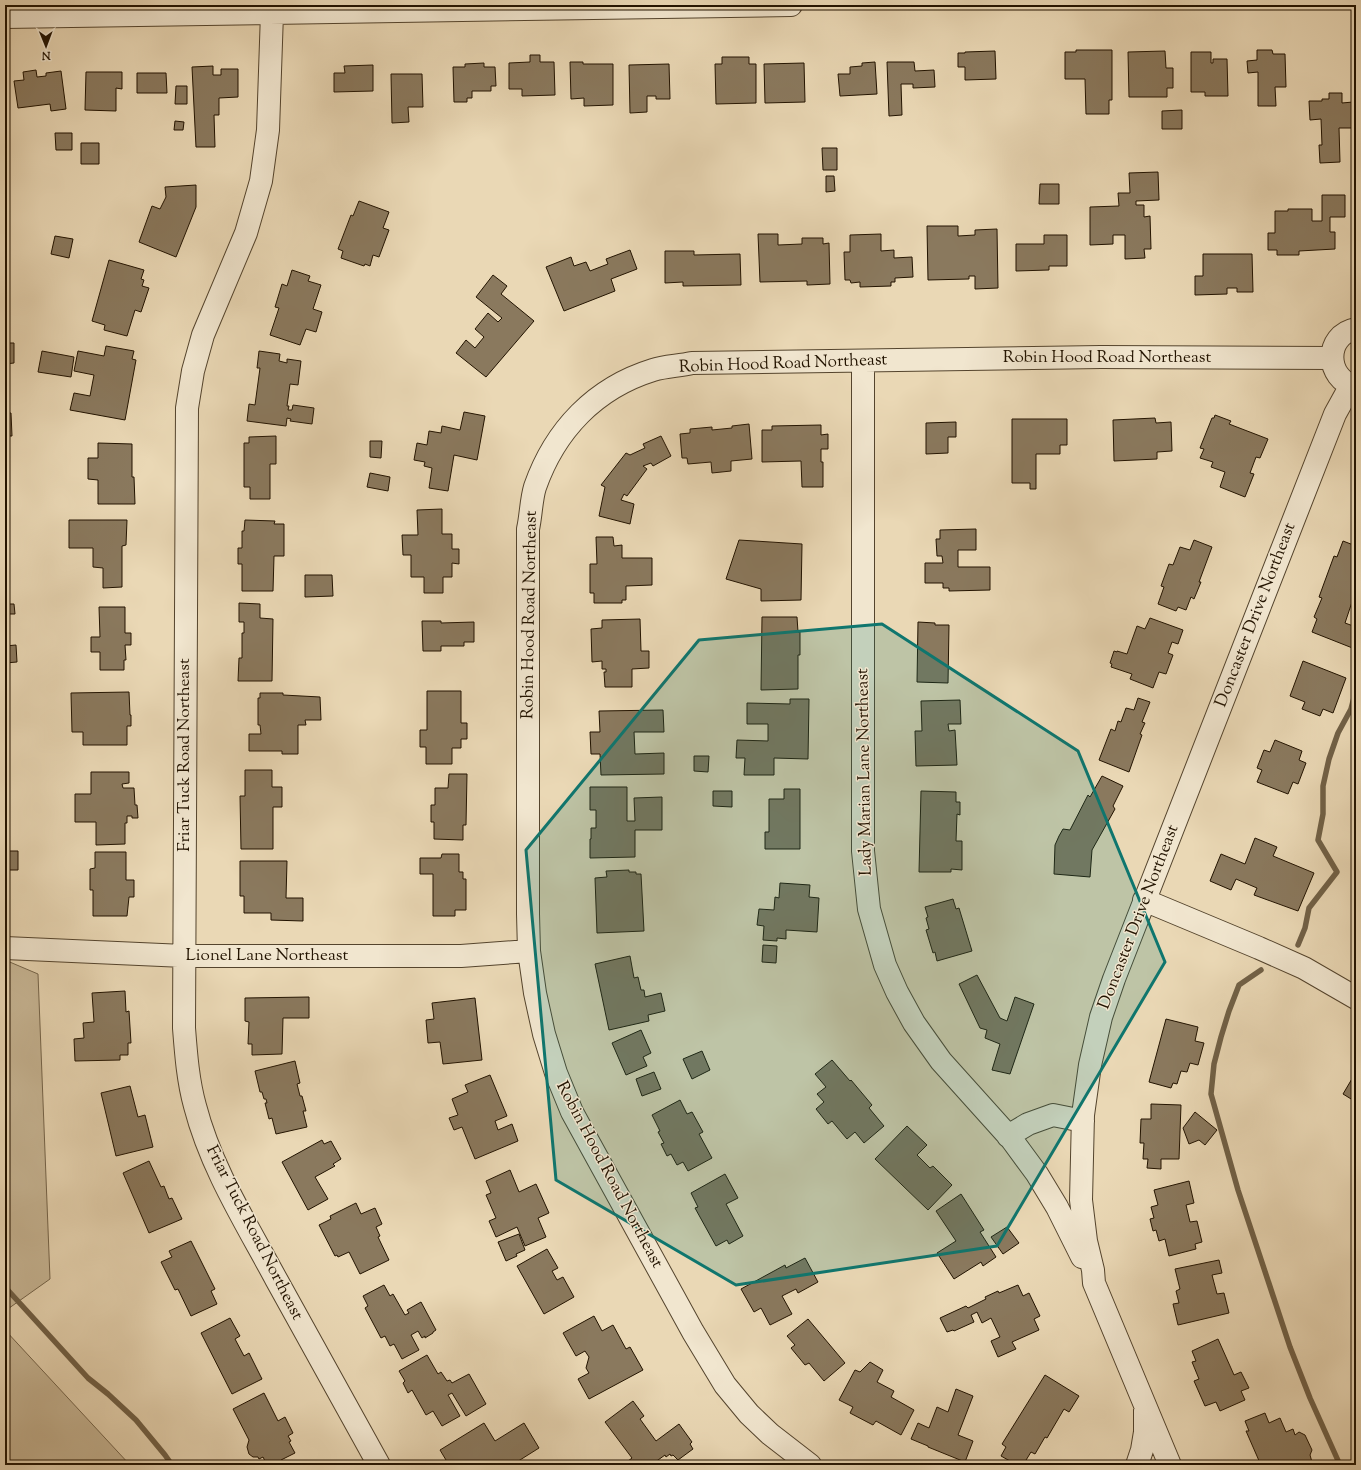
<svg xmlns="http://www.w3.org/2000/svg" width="1361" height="1470" font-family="'Sorts Mill Goudy',serif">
<rect width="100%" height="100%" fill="#ead8b5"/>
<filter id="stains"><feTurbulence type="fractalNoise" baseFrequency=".005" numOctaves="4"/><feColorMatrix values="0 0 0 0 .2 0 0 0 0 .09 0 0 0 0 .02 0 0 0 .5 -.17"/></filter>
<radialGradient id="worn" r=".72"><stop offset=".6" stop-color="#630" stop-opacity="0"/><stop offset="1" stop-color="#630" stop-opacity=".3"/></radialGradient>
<path fill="#c8b796" stroke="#75654b" d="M5,960L38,974L50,1279L5,1311Z
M5,1330L130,1465H5Z"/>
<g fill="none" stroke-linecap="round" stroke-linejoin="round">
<path stroke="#716147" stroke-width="5.5" d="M1298,945L1305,928L1309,908L1337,872L1318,840L1323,814V786L1329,759L1338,733L1351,709L1356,690
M1261,970L1239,985L1229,1011L1221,1037L1214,1064L1211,1094L1238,1190L1290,1347L1310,1398L1340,1465
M5,1287L88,1378L108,1394L136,1420L165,1455L172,1465"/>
</g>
<path fill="#8a795e" stroke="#221300" d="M1076,50H1112V100H1109V114H1086L1085,79H1065V52H1076Z
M1257,50H1272L1273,54H1285L1286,87H1275L1276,106H1258V72L1248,73L1247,61L1257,60Z
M995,51L996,79L965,80V67H958V53H965V52Z
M1165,51L1166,68H1173V88H1167V97H1129L1128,52Z
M1191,52H1211V63H1213V59H1227L1228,96H1205V92H1191Z
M530,55H540V62H554L555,95L522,96V89H509V63L530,62Z
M722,57H749V64H756V103L716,104L715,64H722Z
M570,62H583V64H613V105L584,106V98L571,99Z
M875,62L877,94L840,96L838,74H850V67L862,66V63Z
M887,62H914L915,71L934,70L935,87L913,88V84H901L902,115L889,116Z
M484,63V67H495L496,86H491V91H472V98H467V102H454L453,67H465V64Z
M804,63L805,102L765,103L764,64Z
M669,64L670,99H656V96H647V112L630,113L629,65Z
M373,65V91L334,92V73H345L344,66Z
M213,66V75H221V69H238V97L219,98V115H214L215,147H196L192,67Z
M36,70L37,77L46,76V73L61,71L66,109L51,111L50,104L18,108L14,81L24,80L23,72Z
M86,72H122V89L116,88V111L85,110Z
M137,73H166L167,93H137Z
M391,74H422L423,107H408L409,122L392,123Z
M176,86H187V104H175Z
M1329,93H1342V103L1353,102L1354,114H1356V128H1339L1340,162L1320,163L1319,145H1322L1321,119L1310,120L1309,101H1322V99H1329Z
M1182,110V129H1162V111Z
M175,121L184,122L183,130H174Z
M55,133H72V150H56Z
M81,143H99V164H81Z
M822,148H837V170H823Z
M1158,172L1159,200L1136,201V205H1144V217L1150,216L1151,249H1144L1145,258L1125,259V235H1113V244L1090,245V207L1119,206L1118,193H1130L1129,173Z
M826,176H834L835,191L826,192Z
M1040,184H1059V204H1039Z
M196,185V207L176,257L139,242L152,206L160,209L166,197L165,187Z
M1322,195H1345V217H1330V232H1335V249L1299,251V255H1277V250H1268V233H1275V211H1288V209H1312V221H1322Z
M359,201L389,212L383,228L389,230L379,257L373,255L370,266L365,264L364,266L341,258L343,251L338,249L351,215L353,216Z
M927,226H958V236L975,235V230L997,229L998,288L975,289V276H969V279L928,280Z
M758,234H778V245L802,244V238H823V244L829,243L830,284L807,285V281L760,282Z
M881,234V251L894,250V258L912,257L913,277L895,278V282H891V286L860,287V282L851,283L850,280H845L844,252H850V235Z
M1044,235H1067V266H1049V270L1016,271V244H1044Z
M55,236L73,239L69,258L51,254Z
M630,250L637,269L611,279L615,291L564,311L546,267L571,257L574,266L586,262L590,271L608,264L606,259Z
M665,251H694V255L740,254L741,285L683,286V282L665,283Z
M1203,254H1252L1253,292H1237V288H1227V294L1195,295V276H1203Z
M109,260L144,270L141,279L144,280L142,286L149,288L141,312L135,310L127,336L104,330L105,325L92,321Z
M292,270L310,276L308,281L321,285L313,309L322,312L316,332L306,329L300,345L270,335L279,308L275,307L282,284L287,286Z
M493,275L507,286L501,294L534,321L486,377L456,353L466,340L475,348L484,337L475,329L488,313L498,322L502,318L476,297Z
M5,343H14V363L5,364Z
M106,346L134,351L132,359L136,360L125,420L70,410L74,393L90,396L94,375L74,371L78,351L104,356Z
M42,351L74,357L71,377L38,372Z
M259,351L280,354L279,361L287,363V359L301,361L298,385L290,384L287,406H289L288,410H292L293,405L314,408L312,424L290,421L291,419L287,418L286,426L247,421L249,404L255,405L260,368H257Z
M464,412L485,416L477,460L454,455L448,491L429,488L432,468L424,466L425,462L414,460L417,443L427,445L429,431L441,433L442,426L460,430Z
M5,413H11L12,436H5Z
M1215,415L1231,421L1229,424L1268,439L1260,458L1256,457L1250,473L1254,474L1245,497L1220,487L1225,472L1211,467L1213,462L1200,458L1204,449L1200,448L1212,418H1214Z
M1155,418L1156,423L1171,422L1172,451L1157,452V459L1114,461L1113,420Z
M1012,419H1067V445H1060V454H1036V489H1030V483H1012Z
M956,422V437H948V453L926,454V423Z
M749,424L752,459L731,461V471L712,473L711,462L688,464L687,458H682L680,434L690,433V429L712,427V430L732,428V426Z
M821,425V435L828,434V449H821V462H823V487H802L801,461L762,462V430H772V426Z
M276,436V464H270V499H250V487H244V443H249V437Z
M661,436L671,456L653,466L651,463L643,466L647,469L627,496L624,494L621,500L634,504L630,524L599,516L605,487L601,485L626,453L630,455L645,448L643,444Z
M370,441H382L381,458L370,457Z
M98,443L132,444V477H134L135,504H98V480L88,479V458H98Z
M370,473L390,477L388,491L367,487Z
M442,509V534H452V549H459V564L452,563V577H443V593H424V577H411V555H403L402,535H418L417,510Z
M69,520H127L126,545L122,546V587L103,588V568L93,567V548H69Z
M245,520L275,521L274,524H284V556H274L273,591H242V564H238V548H242V531H244Z
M976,529V550H958V567H990V590L949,591V588H943V583H925V563H943L942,556H937L936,539H940V530Z
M596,537H613L614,546L622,545V558H652V585L626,586V600H622V603H594V593H590V564H597Z
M739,540L802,544L801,600L761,601V589L726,579Z
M1194,540L1212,547L1199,582H1201L1194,599L1191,597L1186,610L1178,607L1176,611L1158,604L1164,587L1161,586L1169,564L1173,565L1180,547L1190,550Z
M1343,541L1356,546V590L1345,623L1356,627L1355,649L1312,632L1317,619L1314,617L1322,598L1319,597L1334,556L1337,557Z
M305,575H332L333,596L305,597Z
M239,603L260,604V618L273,619L272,681H238L239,658H242V633H244V622H239Z
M5,604H14L15,614H5Z
M99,607H125V633H131V645H125L126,660H124V670H100V652H91V637H100Z
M762,617H797L798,632H800V655H798V689L761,690Z
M1150,618L1183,630L1178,644L1172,642L1168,653L1173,655L1166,674L1159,672L1153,688L1130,679L1132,674L1111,667L1112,664L1110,663L1114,651L1117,652V651L1127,654L1137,626L1145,629Z
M640,619L641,651H649V668L632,669V687H605L604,672H606V669H602V661L592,662L591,629L602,628V620Z
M422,621H441V623L474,622V642H464V646H441V651H423Z
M918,622L935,623V625H949L948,683L917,682Z
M16,645L17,662L5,663V646Z
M1303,661L1346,678L1333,713L1323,709L1320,716L1302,709L1305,702L1290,696Z
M427,691H461V723H467V739H461V748H452V764H426V747H420V730H427Z
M129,692L130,715H131V726H127V745H83V732H72L71,693Z
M260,693H283V695L320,697L321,720H305L306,725H298V754H282V751H249V734H261L260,725H258V698H260Z
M1138,698L1150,702L1142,722L1145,723L1140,734L1142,735L1129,772L1099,760L1111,729L1115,731L1118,721L1121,722L1126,708L1134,710Z
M790,699H809L808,759L774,758V775H744L745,758H736L737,740L768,741V724H747V703L790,704Z
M960,700L961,724H948L949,731L955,730L957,765L916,766L915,731H922L921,701Z
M663,710L664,732H634L635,754L664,753V774L601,775L600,754H591L590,732H600L599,711Z
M1275,740L1302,751L1299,760L1306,763L1298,784L1293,782L1288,794L1257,782L1262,770L1257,768L1264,750L1270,752Z
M694,756H709L708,772L694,771Z
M245,770H272V787H282V807H273V849H241L240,796H245Z
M91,772H129V783L122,784L123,788H134L135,805H137L138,818H132V816H127V823H125V844L96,845V822H75V794H91Z
M449,774H467L466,825H463V840L434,839V822H431V805H435V788H448Z
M1102,776L1123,786L1113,806L1115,809L1092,850L1090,877L1054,874L1055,845L1059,836L1063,829L1070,830L1088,795L1090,797Z
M590,787H627V821H635L634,798L662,797V830H635V857L590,858V839H591V828H596V810H590Z
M784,789H800V849H765V832H769V799H784Z
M713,791H732V807L713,806Z
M921,791L956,792V802H960V815L957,814L956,841H962V870L951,869V872H919Z
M1255,838L1277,847L1273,856L1314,873L1298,911L1254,895L1257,888L1236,879L1231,890L1210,881L1221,854L1245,864Z
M5,851H18V870H5Z
M95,852H126V880H134V897H129L127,916H93V890H90V869L95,868Z
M442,854H459V872H463V879H466V910H455V916H433V874H420V858H441Z
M240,861H287L286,898H303V921L271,920V913H244V896H240Z
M629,870V872H636V874H641L644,931L597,933L595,878L607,877L606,871Z
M780,883L810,885L809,897L819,898L817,932L786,930V939L777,938V941L763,940L764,926L757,925L759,909L774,910L775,897L779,898Z
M953,899L956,909L959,908L972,951L937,961L935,952L933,953L926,930L929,929L926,918L928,917L925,907Z
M763,945L777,946L776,963L762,962Z
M630,956L634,978L638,977L641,990H644L645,997L661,993L665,1011L648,1015L649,1021L609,1030L595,964Z
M977,975L1000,1018L1007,1021L1015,997L1034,1004L1010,1074L992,1070L1000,1044L985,1038L987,1030L980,1028L959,984Z
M125,991L126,1012L129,1011L131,1043H128V1055H120V1060L75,1061L74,1039L84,1038L83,1023L94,1022L92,993Z
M309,997V1018H283L282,1054L252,1055V1044H248L249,1022L245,1021V998Z
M475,998L482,1060L443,1064L440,1042L428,1043L426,1020L434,1019L432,1003Z
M1166,1019L1198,1027L1195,1041L1204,1043L1198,1065L1190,1063L1187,1072L1181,1071L1177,1084L1173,1083L1171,1088L1149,1082Z
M641,1030L651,1053L643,1057L647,1066L626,1075L612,1043Z
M702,1051L710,1070L692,1079L683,1059Z
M832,1060L850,1081L851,1080L872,1105L869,1108L884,1126L864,1143L855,1132L847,1139L832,1121L828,1124L816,1109L824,1102L817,1094L826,1087L815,1074Z
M295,1061L300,1083L297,1084L300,1096H302L306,1111H303L307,1127L276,1134L272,1118L269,1119L265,1103H267L266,1099H264L262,1092H260L255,1071Z
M654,1072L661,1089L642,1096L636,1079Z
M1356,1072V1102L1343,1094Z
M490,1075L507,1116L495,1121L498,1130L512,1124L518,1141L475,1159L462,1127L454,1130L449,1118L458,1115L452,1099L468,1092L465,1085Z
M130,1086L138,1117L145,1115L153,1147L116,1156L101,1093Z
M680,1100L687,1114L692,1112L703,1132L699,1134L712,1158L688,1171L683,1162L677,1165L671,1154L667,1156L661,1144L664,1143L658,1132L660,1131L652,1115Z
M1151,1104L1181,1105L1179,1159H1161V1169L1147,1168L1148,1159H1143L1144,1143H1140L1141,1119H1151Z
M1195,1112L1217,1130L1205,1145L1199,1140L1189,1144L1183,1128Z
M907,1126L927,1145L917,1155L930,1168L933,1166L952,1185L928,1210L875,1159Z
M322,1140L324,1144L331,1141L341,1159L333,1164L335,1166L315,1177L328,1199L308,1210L282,1162Z
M149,1161L161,1187L164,1186L169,1199L172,1198L182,1219L149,1233L123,1173Z
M510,1170L519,1192L536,1184L549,1213L538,1218L546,1237L525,1246L517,1227L496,1237L489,1221L496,1218L486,1195L491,1193L486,1181Z
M725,1174L738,1198L726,1204L743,1236L729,1244L727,1240L716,1246L695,1208L698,1207L691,1193Z
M1189,1181L1194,1203L1186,1205L1190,1222L1197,1221L1202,1242L1195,1244L1196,1249L1169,1256L1165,1239L1159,1241L1156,1230L1153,1231L1150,1219L1154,1218L1151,1207L1158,1205L1154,1190Z
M961,1194L984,1230L980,1232L996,1257L983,1266L981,1262L954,1279L937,1253L956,1241L936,1211Z
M356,1203L361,1214L375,1208L382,1224L376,1227L380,1236L378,1237L389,1260L360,1274L349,1252L338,1257L337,1255L335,1256L319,1225L331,1219L330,1216Z
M1007,1227L1019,1243L1003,1254L991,1237Z
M519,1234L525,1250L516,1254L517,1256L506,1261L498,1242Z
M191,1241L215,1289L211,1291L217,1304L191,1316L178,1289L175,1290L161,1262L172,1257L169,1251Z
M547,1249L558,1268L552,1271L557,1280L563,1277L574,1297L544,1314L517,1266Z
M805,1258L818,1282L798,1293L796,1289L782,1296L792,1314L770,1325L761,1308L754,1312L741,1289L785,1265L786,1268Z
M1219,1260L1222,1273L1212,1275L1217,1294L1224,1293L1229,1313L1178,1325L1173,1304L1179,1303L1176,1291L1180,1289L1175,1269Z
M384,1285L390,1296L393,1294L405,1315L409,1313L407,1310L421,1302L436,1330L433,1332V1333L425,1338V1336L422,1338L418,1331L411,1335L419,1350L402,1359L394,1344L390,1346L385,1336L381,1338L365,1308L368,1306L363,1296Z
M1018,1285L1023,1296L1029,1293L1040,1316L1034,1319L1039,1330L1012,1342L1016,1349L998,1357L991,1341L1000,1337L991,1318L982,1323L977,1312L971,1315L974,1322L954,1331L953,1330L947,1332L940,1318L966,1306L968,1308L986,1299L985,1297L998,1291L999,1293Z
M594,1316L602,1331L613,1325L626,1349L630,1347L643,1370L589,1399L578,1379L589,1373L586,1368L589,1357L585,1351L576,1356L563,1333Z
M230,1318L240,1336L235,1339L244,1356L249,1353L262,1379L232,1394L201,1333Z
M808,1319L845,1363L824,1381L809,1363L805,1365L791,1348L795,1345L787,1336Z
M1218,1339L1234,1375L1241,1372L1249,1388L1241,1391L1245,1400L1220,1411L1216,1402L1205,1406L1194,1381L1199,1379L1192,1362L1196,1361L1192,1351Z
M427,1355L438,1374L441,1372L447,1381L450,1380L452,1383L469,1374L486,1404L466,1416L452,1393L448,1395L460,1416L442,1426L433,1411L426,1415L412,1390L408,1393L403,1383L405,1381L399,1371Z
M870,1362L883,1370L877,1382L894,1391L891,1397L914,1410L901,1435L876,1421L873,1425L850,1413L853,1407L839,1400L855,1370L860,1372Z
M1045,1375L1079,1396L1069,1412L1064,1409L1047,1438L1045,1437L1035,1454L1031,1452L1023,1465H1017L1001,1456L1006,1447L1002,1444Z
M956,1389L973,1396L958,1435L973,1441L965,1462L928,1447V1446L911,1439L918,1423L929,1428L937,1407L948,1412Z
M264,1393L278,1421L285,1417L293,1433L288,1436L291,1441L289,1442L295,1453L281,1460L283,1463L280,1465H267L263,1457L259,1459L258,1457H253L249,1454L247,1447L249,1440L233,1409Z
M633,1401L644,1416L640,1419L656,1441L679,1424L692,1442L690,1444L693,1449L678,1460L673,1455L671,1456L670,1454L666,1457L665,1455L651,1465H623L632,1458L605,1422Z
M1265,1413L1269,1423L1280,1418L1286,1432L1293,1429L1295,1435L1299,1432L1305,1435L1312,1450L1310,1455L1312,1462L1311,1465H1255L1260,1463L1246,1431H1249L1245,1421Z
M484,1423L495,1441L524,1423L539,1448L512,1465H449L440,1450Z"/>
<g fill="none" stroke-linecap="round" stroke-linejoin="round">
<defs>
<path id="street" d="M272,13L268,130L261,181L246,233L203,335L193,371L187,408L184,1028C186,1054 188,1081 195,1106C211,1168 246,1223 276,1279C310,1341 344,1403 379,1465
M5,17L791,5
M1356,329C1324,335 1325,379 1356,387
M863,361V851L869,909L885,965L897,992L914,1023L941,1061L1012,1140L1037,1174L1057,1207L1082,1257
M1144,900L1259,948L1304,968L1356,998
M5,948L184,956H461L529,951
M1008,1136L1028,1124L1053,1115L1083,1121
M810,1465L770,1434L749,1414L725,1385L693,1332L572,1112L556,1073L544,1034L535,993L529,951L528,914V529C531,516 531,500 535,487C555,430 595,388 653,370C665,366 679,366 692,363L1101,357L1332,358
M1137,1465L1142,1450L1145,1432V1411
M1170,1465L1094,1283L1093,1270L1086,1241L1081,1200L1083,1115L1090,1065L1101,1017L1114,979L1335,414L1351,385"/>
</defs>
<use href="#street" stroke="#54442d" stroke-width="24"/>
<use href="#street" stroke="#f1e6cf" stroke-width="22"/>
</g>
<path fill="#0f766e" fill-opacity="0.2" stroke="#0f766e" stroke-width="3" stroke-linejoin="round" d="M882,624L1078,751L1165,962L997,1246L736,1285L556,1180L526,850L699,640Z"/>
<g text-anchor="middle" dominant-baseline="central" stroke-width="3" stroke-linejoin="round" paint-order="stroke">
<g font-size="17" fill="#221300" stroke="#f1e6cf">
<text x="1107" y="358">Robin Hood Road Northeast</text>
<text transform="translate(783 364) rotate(-2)">Robin Hood Road Northeast</text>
<text transform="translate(530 615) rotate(-89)">Robin Hood Road Northeast</text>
<text transform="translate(1256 615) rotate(-69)">Doncaster Drive Northeast</text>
<text transform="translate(185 755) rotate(-90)">Friar Tuck Road Northeast</text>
<text transform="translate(865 772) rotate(-91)">Lady Marian Lane Northeast</text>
<text transform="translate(1139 917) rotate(-69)">Doncaster Drive Northeast</text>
<text x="267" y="956">Lionel Lane Northeast</text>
<text transform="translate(609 1175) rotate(62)">Robin Hood Road Northeast</text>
<text transform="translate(254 1233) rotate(63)">Friar Tuck Road Northeast</text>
</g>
</g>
<rect width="1361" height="1470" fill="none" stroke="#ead8b5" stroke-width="20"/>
<rect x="6" y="6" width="1349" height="1458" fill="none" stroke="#221300" stroke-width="2"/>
<rect x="10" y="10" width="1341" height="1450" fill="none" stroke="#221300"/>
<g transform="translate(46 46) rotate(179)" stroke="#f1e6cf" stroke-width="3" paint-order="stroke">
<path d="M0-3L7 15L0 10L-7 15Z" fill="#221300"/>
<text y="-6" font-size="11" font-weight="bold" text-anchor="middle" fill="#221300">N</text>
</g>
<rect width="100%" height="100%" filter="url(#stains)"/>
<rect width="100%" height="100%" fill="url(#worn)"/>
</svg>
